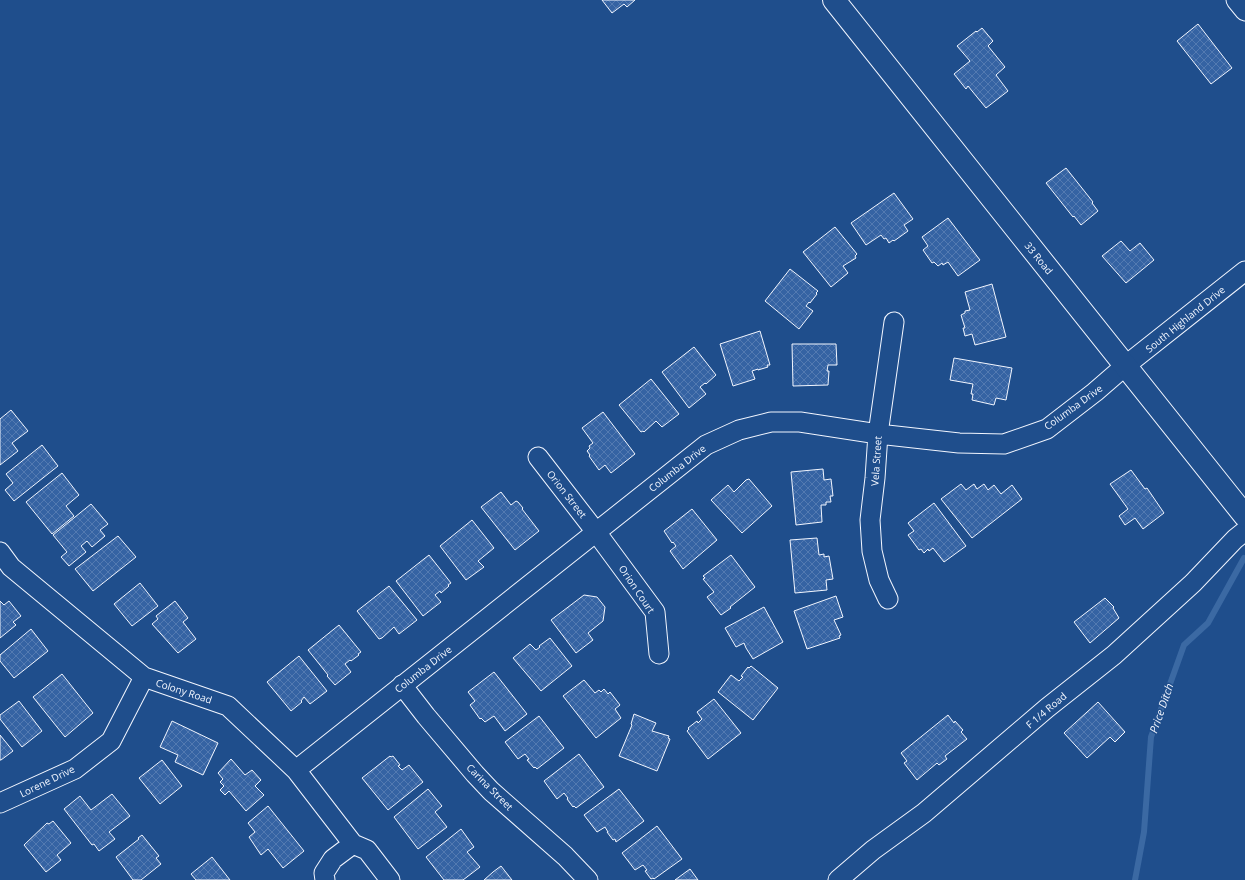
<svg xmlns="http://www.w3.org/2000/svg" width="1245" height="880" font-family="'Open Sans',sans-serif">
<defs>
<pattern id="building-cross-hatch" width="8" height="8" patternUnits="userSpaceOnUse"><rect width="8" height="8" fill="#3563a3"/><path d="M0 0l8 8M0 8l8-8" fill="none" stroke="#537ab1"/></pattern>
</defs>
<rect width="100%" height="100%" fill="#1f4e8c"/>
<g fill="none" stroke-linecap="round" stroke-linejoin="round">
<path stroke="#3b69a3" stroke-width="6" d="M1135,880L1144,832L1151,737L1184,645L1208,623L1244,558"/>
</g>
<path fill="url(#building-cross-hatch)" stroke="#f2f6ff" d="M602,0H635L627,7L624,4L612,13Z
M1198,24L1232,68L1211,84L1177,41Z
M982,28L993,41L988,46L1005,67L996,75L1008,91L986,108L968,86L966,89L954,74L970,61L957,46L976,31L977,32Z
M1066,168L1093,202L1092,203L1098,211L1081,225L1074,216L1073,217L1046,183Z
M894,193L913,219L904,225L908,231L894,241L893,240L889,243L886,238L884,239L881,235L866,245L851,223Z
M948,218L980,260L958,276L948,262L943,265L942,263L938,266L934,262L932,263L923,250L928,246L922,237Z
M835,227L857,254L855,256L856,258L843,266L848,273L831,287L803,252Z
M1121,241L1130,251L1140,243L1154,260L1126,283L1102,256Z
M790,269L818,291L816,293L817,294L810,303L809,302L806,306L813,311L799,329L765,301Z
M992,284L1006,337L975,345L972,334L965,336L963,328H965L961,315L965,313V311L970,310L965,292Z
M760,331L770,365H767L768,367L758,370V369L752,371L755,379L733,386L720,344Z
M792,344H836L837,365H828L827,371H829L828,385L793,386Z
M694,347L716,375L706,384L705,383L700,387L706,394L689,408L662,372Z
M954,358L1012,368L1006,400L996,398L994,405L972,400L973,394H971L973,384L950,380Z
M651,379L679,414L662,427L656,421L644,432L643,431L641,432L619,405Z
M11,410L28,431L12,443L18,451L0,465V419Z
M603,412L635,454L611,473L605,465L599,470L589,456L590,455L587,451L590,448L589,446L593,443L582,428Z
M42,445L58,466L14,501L5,490L13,483L6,474Z
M823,469L824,480L831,479L833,496H830L831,502H826V505H821L822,522L796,525L791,472Z
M1131,470L1145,489L1147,488L1164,513L1143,529L1135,518L1125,525L1119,516L1128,509L1110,484Z
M62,473L79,495L66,506L74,516L52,534L26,502Z
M749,479L772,506L742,533L711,500L728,485L734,492L746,480Z
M961,484L966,490L974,484L977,489L984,484L988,490L994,485L1001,494L1012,485L1022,499L972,538L941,499Z
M501,492L511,505L516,501L518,502L523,508L522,509L539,531L515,550L481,507Z
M934,503L966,546L944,562L933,548L929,551L928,549L924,553L921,549L919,550L908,535L914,531L908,523Z
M91,504L108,524L100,530L105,536L92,547L87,541L81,546L86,552L69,566L61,557L67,552L53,535Z
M692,509L717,540L683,569L670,551L676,546L673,542L672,543L664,531Z
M472,520L494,548L478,561L484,567L466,580L440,546Z
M118,536L136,557L93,591L75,569Z
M817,538L819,555L824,554V557L829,556L833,579L826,580L827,590L795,593L790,540Z
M429,555L451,583L448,585L449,586L441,593L440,591L435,595L441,602L423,616L396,581Z
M731,555L755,587L730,607L731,608L721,615L707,597L714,592L703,579L705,578L703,576Z
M140,583L158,606L132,626L114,604Z
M389,586L417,620L399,634L394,627L382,638L379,639L357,611Z
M584,595L597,597L605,607L603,621L588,633L593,640L576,653L551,620Z
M836,596L843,617L834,620L841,635L839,636L840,638L807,649L794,611Z
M1105,598L1114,607L1113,608L1119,618L1090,643L1074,622Z
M0,601L4,605L9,601L21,616L13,622L16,625L0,638Z
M175,601L188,618L183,622L196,639L178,653L152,624L158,619L156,616Z
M764,607L783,642L753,659L746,648L744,643L736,647L725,628Z
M339,625L361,652L358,654L359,655L351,661L350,660L345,664L351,672L335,685L327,676L328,675L308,650Z
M31,629L48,651L14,678L0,661V655Z
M550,638L572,666L541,691L513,658L530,644L536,650L540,647L539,646Z
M299,656L327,691L310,704L304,697L301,701L302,702L291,711L267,682Z
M751,666L778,688L753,720L718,692L731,675L739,681L743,677L741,676L748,667L749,668Z
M494,672L527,714L505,731L494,716L485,722L481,718L480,719L470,705L475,701L468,692Z
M62,674L93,713L65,737L33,697Z
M584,680L595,693L599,690L601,692L604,689L608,694L610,692L620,705L615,709L621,718L596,738L563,696Z
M714,699L741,733L708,759L687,731L689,729L688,728L697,721L698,723L702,719L697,712Z
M19,701L42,731L22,747L0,719V715Z
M1098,702L1125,732L1115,742L1110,737L1087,758L1064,733Z
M634,714L656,723L652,731L669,736L668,738L670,739L657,771L619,756L632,725L631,724Z
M948,715L954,723L955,721L963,730L961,732L967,739L945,756L947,759L939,765L937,763L917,780L904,763L907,761L901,753Z
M539,716L564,748L537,769L535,767L534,768L527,760L529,759L525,754L518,759L505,742Z
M172,721L218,743L203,775L175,762L178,755L160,747Z
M0,735L13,751L1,760H0Z
M579,754L604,787L576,808L574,806L573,807L567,799L568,798L564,793L557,799L544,781Z
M390,756L391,757L393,756L400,765L398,766L402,770L409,765L423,782L388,810L362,778Z
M231,759L245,775L252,770L261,780L255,786L264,795L246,811L229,791L225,795L220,790L224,786L220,782L223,779L218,773Z
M162,760L182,786L160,804L139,778Z
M428,789L442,806L435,812L447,827L418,849L394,817Z
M619,789L644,821L616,842L615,839L613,840L607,832H608L605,827L597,832L584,815Z
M112,794L130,816L109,832L115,839L99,851L94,844L92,845L64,809L80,796L91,810Z
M268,806L304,851L283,868L268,849L261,855L249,837L255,832L248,823Z
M53,821L71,843L57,855L61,860L46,872L24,845L47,823L49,824Z
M657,826L682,859L654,879L653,878L651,879L645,871L647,870L643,865L635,870L622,853Z
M461,829L474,847L467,852L480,867L463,880H444L426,857Z
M142,835L159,856L156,858L161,864L141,880H133L116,857L139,839L138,838Z
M212,857L230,880H196L191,874Z
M501,866L512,880H484L493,872Z
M690,869L698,880H675Z"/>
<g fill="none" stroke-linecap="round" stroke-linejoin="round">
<defs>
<path id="street" d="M1236,0L1245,11
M538,457L596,532L655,612L659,654
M0,552L11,567L144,677L228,706L296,770L353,844L367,850L390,880
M888,599L879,580L872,551L870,520L875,478L878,434L894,322
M402,685L426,716L475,774L491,791L565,856L588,880
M296,770L706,445L739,430L771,422H800L878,434L959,443L1004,444L1047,429L1095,392L1125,366L1245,271
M0,803L75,769L111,741L144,677
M325,880L324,873L333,859L353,844
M838,880L873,850L924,813L1047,708L1114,655L1193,583L1235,539L1245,531"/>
<path id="secondary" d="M834,0L1245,516"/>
</defs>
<use href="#street" stroke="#f2f6ff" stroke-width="21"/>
<use href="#secondary" stroke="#f2f6ff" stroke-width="24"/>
<use href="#street" stroke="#1f4e8c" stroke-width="19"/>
<use href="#secondary" stroke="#1f4e8c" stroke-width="22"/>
</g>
<g text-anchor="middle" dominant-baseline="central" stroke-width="3" stroke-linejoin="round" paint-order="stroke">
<g font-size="10" fill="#f2f6ff" stroke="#1f4e8c">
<text transform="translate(1039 258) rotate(51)">33 Road</text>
<text transform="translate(1185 319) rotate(-39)">South Highland Drive</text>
<text transform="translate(1073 407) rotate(-36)">Columba Drive</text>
<text transform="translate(876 461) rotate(-86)">Vela Street</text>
<text transform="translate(677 468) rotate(-38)">Columba Drive</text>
<text transform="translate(567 494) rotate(52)">Orion Street</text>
<text transform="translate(637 589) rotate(56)">Orion Court</text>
<text transform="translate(423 669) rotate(-38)">Columba Drive</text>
<text transform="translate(184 691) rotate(18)">Colony Road</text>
<text transform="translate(1046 710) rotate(-40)">F 1/4 Road</text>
<text transform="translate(47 781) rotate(-26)">Lorene Drive</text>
<text transform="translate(490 787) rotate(45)">Carina Street</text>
</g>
<g font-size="11" font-style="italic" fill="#f2f6ff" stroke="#1f4e8c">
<text transform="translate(1161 708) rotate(-71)">Price Ditch</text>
</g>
</g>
</svg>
